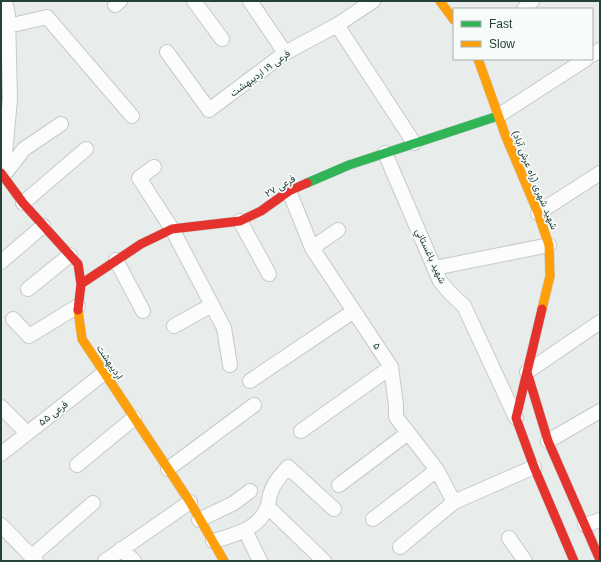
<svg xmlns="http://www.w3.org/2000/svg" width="601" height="562" font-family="Arial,Vazirmatn,sans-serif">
<rect width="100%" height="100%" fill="#e8edeb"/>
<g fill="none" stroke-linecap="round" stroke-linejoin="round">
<defs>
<path id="street" d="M194,1L222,39
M250,1L285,53
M115,5L120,1
M524,9L532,1
M337,25L414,143
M8,26L47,17L132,116
M167,52L209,110L285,53L337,25L373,1
M592,55L600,50
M498,116L586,59
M385,153L440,281L450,293L464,306L516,418
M154,167L139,178L172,229L212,305L174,326
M3,176L10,99L8,15L5,1
M3,176L24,149L61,124
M289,191L312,248L391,367L396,405V417L437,470L454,502
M23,203L86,149
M538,213L600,173
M240,221L269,274
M312,248L338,230
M116,260L143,311
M1,262L43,226
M435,268L549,245
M28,289L70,255
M212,305L224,328L230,365
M13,319L29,336L78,306
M527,372L600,322
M250,381L354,311
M1,407L27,433
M301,431L391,367
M548,441L600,411
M1,454L104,373
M77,465L134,418
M168,469L254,405
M339,485L408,433
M268,507L324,561
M373,519L437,470
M199,520L234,503L250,491
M1,525L36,561
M585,525L600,520
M245,530L260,561
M509,538L525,561
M213,541C234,535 257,530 267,508C269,503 269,497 271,492C274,482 281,475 288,467L334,509
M400,547L454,502L534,467
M121,549L134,561
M31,557L93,503
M105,561L190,502"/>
<path id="fast" d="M307,183L349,165L498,116"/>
<path id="slow" d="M440,1L454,20
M478,59L506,137L538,213L549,245L550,276L542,309
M78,310L82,339L190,502L224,561"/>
<path id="jam" d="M1,173L23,203L78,264L81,284L78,310
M81,284L141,244L172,229L240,221L261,211L289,191L307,183
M542,309L527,372L548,441L600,560
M527,372L516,418L534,467L574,561"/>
</defs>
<use href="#street" stroke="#c5cac8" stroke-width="16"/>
<use href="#fast" stroke="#c3cbc8" stroke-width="10"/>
<use href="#slow" stroke="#c3cbc8" stroke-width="10"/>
<use href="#jam" stroke="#c3cbc8" stroke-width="10"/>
<use href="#street" stroke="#fcfcfc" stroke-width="14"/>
<use href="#fast" stroke="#30b455" stroke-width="9"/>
<use href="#slow" stroke="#ff9f0a" stroke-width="9"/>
<use href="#jam" stroke="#e5322d" stroke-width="9"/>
</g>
<g text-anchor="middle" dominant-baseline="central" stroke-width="3.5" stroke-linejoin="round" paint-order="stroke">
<g font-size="10" fill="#24423a" stroke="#f7fbf9">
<text transform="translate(260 73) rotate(-36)">فرعی ۱۹ اردیبهشت</text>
<text transform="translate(535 180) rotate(68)">شهید شهری (راه عرش آباد)</text>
<text transform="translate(280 186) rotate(-31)">فرعی ۲۷</text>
<text transform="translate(431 256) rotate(65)">شهيد باغستاني</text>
<text transform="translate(377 346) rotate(56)">۵</text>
<text transform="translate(110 362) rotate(56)">اردیبهشت</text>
<text transform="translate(53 413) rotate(-38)">فرعی ۵۵</text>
</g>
</g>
<rect width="601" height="562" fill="none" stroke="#24423a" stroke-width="4"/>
<rect x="453" y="8" width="140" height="52" fill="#f7fbf9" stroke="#a3b1ad"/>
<rect x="461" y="21" width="20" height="6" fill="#30b455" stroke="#a3b1ad"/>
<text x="489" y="28" font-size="12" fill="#24423a">Fast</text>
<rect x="461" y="41" width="20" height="6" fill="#ff9f0a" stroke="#a3b1ad"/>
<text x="489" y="48" font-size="12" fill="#24423a">Slow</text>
</svg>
